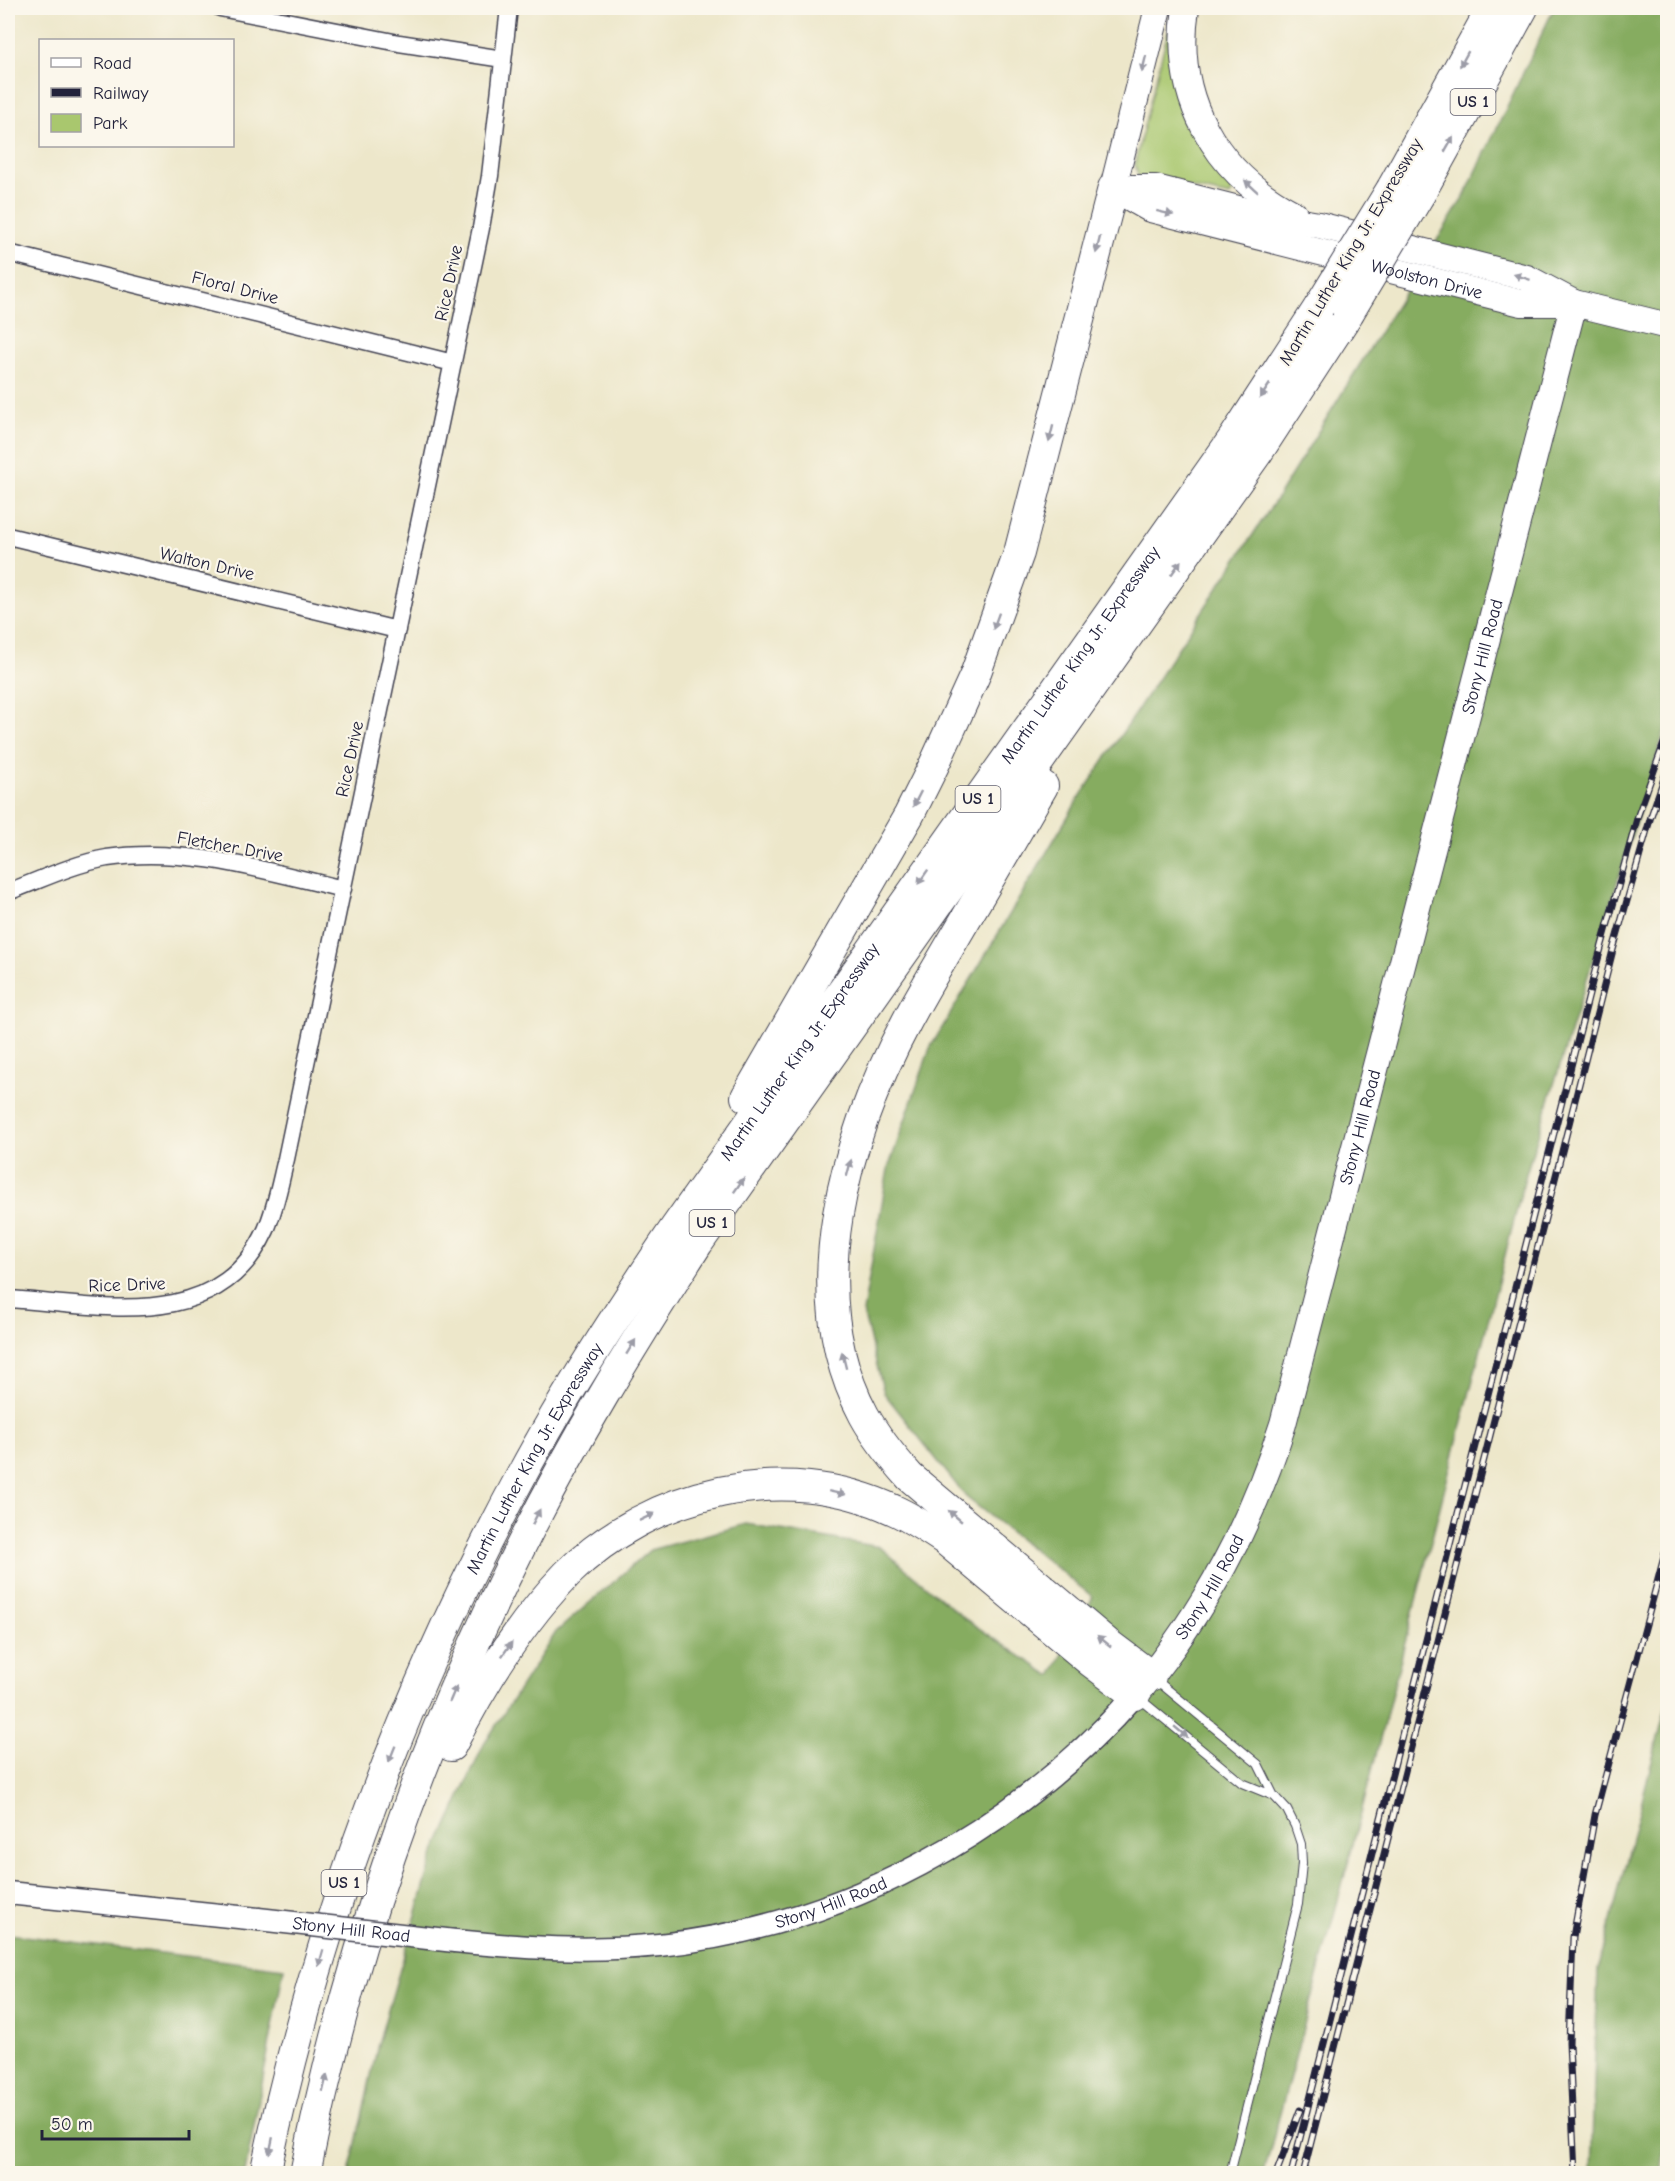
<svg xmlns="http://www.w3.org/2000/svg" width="1675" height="2181" font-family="'Comic Neue',sans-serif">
<rect width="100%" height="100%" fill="#fbf7ec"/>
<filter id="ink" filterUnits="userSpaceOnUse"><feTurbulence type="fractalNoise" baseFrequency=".0167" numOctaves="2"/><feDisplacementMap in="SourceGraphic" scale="12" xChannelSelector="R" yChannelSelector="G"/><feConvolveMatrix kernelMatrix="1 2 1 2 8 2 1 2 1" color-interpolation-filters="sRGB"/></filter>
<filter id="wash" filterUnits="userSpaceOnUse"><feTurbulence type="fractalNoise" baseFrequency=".008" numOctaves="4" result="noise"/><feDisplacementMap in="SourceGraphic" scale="24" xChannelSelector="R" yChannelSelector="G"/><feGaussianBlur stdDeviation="1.35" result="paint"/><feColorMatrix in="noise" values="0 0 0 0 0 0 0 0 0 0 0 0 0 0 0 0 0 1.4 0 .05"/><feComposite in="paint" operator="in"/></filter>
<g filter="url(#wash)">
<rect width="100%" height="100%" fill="#ede7ca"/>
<path fill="#a9c76e" stroke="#667454" stroke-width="1.5" d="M1168,31L1174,34L1236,185L1230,196L1138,176L1135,164L1137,154Z"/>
<path fill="#86ac61" stroke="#54674e" stroke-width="1.5" d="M1554,8H1667V723L1526,1174L1351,1852L1264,2173L349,2174L378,2044L433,1857L484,1744L556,1632L650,1550L746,1524L880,1547L965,1619L1051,1676L1093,1597L966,1497L884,1393L863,1312L888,1169L930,1048L1076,803L1277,498L1465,195Z
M1667,1703L1668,2074L1662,2173H1591L1598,1970Z
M8,1934L284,1968L245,2173H8Z"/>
</g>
<g filter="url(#ink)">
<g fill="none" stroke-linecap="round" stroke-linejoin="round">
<defs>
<path id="lane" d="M1155,1679L1258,1764L1274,1796L1287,1810L1295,1826L1301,1844L1302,1863L1298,1904L1230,2174
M1139,1698L1242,1783L1274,1796"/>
<path id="street" d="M220,8L399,43L503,59
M8,253L453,363
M8,536L397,630
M8,892C40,880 73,864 107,858C186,846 266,871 343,889
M8,1299C100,1305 218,1335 266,1230C276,1207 280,1183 286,1159L481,228L490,176L509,8"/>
<g id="secondary">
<path d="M8,1893L258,1919"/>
<path id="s1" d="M455,1941C524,1948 591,1952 659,1945C843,1926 1014,1832 1135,1695"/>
</g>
<g id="primary">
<path d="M1186,8C1172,97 1215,173 1294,214"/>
<path id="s2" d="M1113,188L1150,209L1521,303H1574L1668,326"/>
<path d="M1113,188L1158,8"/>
<path d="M1116,188H1156L1266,216L1319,225L1527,278L1572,302"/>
<path id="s3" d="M1139,1691C1206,1609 1251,1525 1283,1424L1574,303"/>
</g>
<g id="highway">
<path d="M1392,188L1492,8"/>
<path d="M1420,194L1523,8"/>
<path d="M1043,786C1016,833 989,880 961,927C943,958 924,989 907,1021C846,1135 798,1293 864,1415C876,1437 893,1458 910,1477L1107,1643L1151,1676"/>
<path d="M746,1097L909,815L934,765L975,675L1019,553L1113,188"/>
<path d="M451,1746C482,1684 518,1625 567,1574C650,1491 786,1459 894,1510C912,1518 928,1529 945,1540L1091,1662L1135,1695"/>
<path id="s4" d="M265,2174C316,1930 403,1694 521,1476C567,1390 621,1308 675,1228L1235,436L1319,307"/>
<path d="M305,2174C347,1959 420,1747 518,1552C571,1445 633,1344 698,1243L1258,452L1348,314"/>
</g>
</defs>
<use href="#lane" stroke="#404050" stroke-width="10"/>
<use href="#street" stroke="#404050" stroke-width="19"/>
<use href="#secondary" stroke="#404050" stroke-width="25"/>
<use href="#primary" stroke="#404050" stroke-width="28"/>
<use href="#highway" stroke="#404050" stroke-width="32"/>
<use href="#lane" stroke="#fff" stroke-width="8"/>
<use href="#street" stroke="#fff" stroke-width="16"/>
<use href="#secondary" stroke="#fff" stroke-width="22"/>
<use href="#primary" stroke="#fff" stroke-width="26"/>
<use href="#highway" stroke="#fff" stroke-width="30"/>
<defs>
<path id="rail" d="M1276,2174L1300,2110
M1291,2174L1597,963L1638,815L1668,732
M1303,2174L1613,950L1651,816L1668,767
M1575,2174L1569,2043L1573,1937L1595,1815L1668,1542"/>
</defs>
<use href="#rail" stroke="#22223b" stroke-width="7"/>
<use href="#rail" stroke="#fbf7ec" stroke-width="4.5" stroke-dasharray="14" stroke-linecap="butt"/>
<defs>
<g id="secondary-bridge">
<path id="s5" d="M258,1919L455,1941"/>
</g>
<path id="highway-bridge" d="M1319,307L1392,188
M1348,314L1420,194"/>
</defs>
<use href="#secondary-bridge" stroke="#404050" stroke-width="25" stroke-linecap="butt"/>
<use href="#highway-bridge" stroke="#404050" stroke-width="32" stroke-linecap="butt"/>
<use href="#secondary-bridge" stroke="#fff" stroke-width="22"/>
<use href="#highway-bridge" stroke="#fff" stroke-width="30"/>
</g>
<defs><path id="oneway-solid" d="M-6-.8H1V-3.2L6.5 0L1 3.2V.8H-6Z" transform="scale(1.5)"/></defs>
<g fill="#9c9ca7">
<use href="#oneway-solid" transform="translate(1464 59) rotate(119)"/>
<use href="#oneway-solid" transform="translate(1144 64) rotate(104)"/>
<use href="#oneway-solid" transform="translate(1449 144) rotate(-60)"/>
<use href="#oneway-solid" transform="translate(1251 186) rotate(-138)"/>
<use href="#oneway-solid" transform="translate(1165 213) rotate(14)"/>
<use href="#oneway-solid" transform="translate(1098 245) rotate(104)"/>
<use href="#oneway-solid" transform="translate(1522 277) rotate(-162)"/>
<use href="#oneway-solid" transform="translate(1265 391) rotate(124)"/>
<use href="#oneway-solid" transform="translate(1051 434) rotate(104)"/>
<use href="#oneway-solid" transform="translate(1176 568) rotate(-55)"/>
<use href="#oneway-solid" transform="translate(996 621) rotate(110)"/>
<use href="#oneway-solid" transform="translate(917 799) rotate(117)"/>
<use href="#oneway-solid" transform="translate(923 877) rotate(125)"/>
<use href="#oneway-solid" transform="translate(849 1168) rotate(-75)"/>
<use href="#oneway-solid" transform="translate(739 1185) rotate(-55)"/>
<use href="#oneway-solid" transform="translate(631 1347) rotate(-58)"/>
<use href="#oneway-solid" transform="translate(844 1360) rotate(-104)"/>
<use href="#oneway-solid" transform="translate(837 1493) rotate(12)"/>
<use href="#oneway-solid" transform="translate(955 1516) rotate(-140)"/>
<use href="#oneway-solid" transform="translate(536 1517) rotate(-63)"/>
<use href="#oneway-solid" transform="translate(647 1517) rotate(-26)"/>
<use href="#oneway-solid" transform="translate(1104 1641) rotate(-141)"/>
<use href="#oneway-solid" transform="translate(507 1649) rotate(-55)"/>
<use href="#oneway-solid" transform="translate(453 1694) rotate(-67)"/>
<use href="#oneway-solid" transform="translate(1181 1732) rotate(40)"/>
<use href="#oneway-solid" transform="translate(392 1754) rotate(112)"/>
<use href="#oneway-solid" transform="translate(321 1958) rotate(106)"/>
<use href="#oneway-solid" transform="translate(325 2083) rotate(-76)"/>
<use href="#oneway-solid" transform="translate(271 2146) rotate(102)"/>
</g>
</g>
<g text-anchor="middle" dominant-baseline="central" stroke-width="4.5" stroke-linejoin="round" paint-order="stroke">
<g fill="#fbf7ec" stroke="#636270" stroke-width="1.5">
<rect x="1450.5" y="89" width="45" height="26" rx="4.5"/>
<rect x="955.5" y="786" width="45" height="26" rx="4.5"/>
<rect x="689.5" y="1210" width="45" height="26" rx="4.5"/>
<rect x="321.5" y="1870" width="45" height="26" rx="4.5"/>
</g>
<g font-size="16" font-weight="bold" fill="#22223b">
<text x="1473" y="102">US 1</text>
<text x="978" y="799">US 1</text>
<text x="712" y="1223">US 1</text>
<text x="344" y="1883">US 1</text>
</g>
<g font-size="18" fill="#22223b" stroke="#fbf7ec">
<text transform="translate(1351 252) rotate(-59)">Martin Luther King Jr. Expressway</text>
<text stroke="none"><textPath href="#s2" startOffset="328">Woolston Drive</textPath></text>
<text transform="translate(449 283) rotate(-78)">Rice Drive</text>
<text transform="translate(235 288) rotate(14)">Floral Drive</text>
<text transform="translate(207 564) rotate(13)">Walton Drive</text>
<text stroke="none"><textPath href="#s4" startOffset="1740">Martin Luther King Jr. Expressway</textPath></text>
<text stroke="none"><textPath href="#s3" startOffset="1098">Stony Hill Road</textPath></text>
<text transform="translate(350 759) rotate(-78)">Rice Drive</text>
<text transform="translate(230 847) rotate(10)">Fletcher Drive</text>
<text stroke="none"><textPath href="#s4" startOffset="1254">Martin Luther King Jr. Expressway</textPath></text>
<text stroke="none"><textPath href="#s3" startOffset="612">Stony Hill Road</textPath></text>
<text transform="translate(127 1285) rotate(-2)">Rice Drive</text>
<text stroke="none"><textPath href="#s4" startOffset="768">Martin Luther King Jr. Expressway</textPath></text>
<text stroke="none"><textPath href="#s3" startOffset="126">Stony Hill Road</textPath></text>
<text stroke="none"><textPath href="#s1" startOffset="382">Stony Hill Road</textPath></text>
<text stroke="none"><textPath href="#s5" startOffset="94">Stony Hill Road</textPath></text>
</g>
</g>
<rect width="1675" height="2181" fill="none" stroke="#fbf7ec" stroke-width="30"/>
<rect x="39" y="39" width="195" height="108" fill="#fbf7ec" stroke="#a4a2a5" stroke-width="1.5"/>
<rect x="51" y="58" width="30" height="9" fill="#ffffff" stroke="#a4a2a5" stroke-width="1.5"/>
<text x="93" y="69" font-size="18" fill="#22223b">Road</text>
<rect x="51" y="88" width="30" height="9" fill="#22223b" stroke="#a4a2a5" stroke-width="1.5"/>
<text x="93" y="99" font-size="18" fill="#22223b">Railway</text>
<rect x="51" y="114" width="30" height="18" fill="#a9c76e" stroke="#a4a2a5" stroke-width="1.5"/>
<text x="93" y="129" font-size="18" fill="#22223b">Park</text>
<path d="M42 2130v9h147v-9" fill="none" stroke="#22223b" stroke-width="3"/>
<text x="51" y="2130" font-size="18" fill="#22223b" stroke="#fbf7ec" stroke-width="4.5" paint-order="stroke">50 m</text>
</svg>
